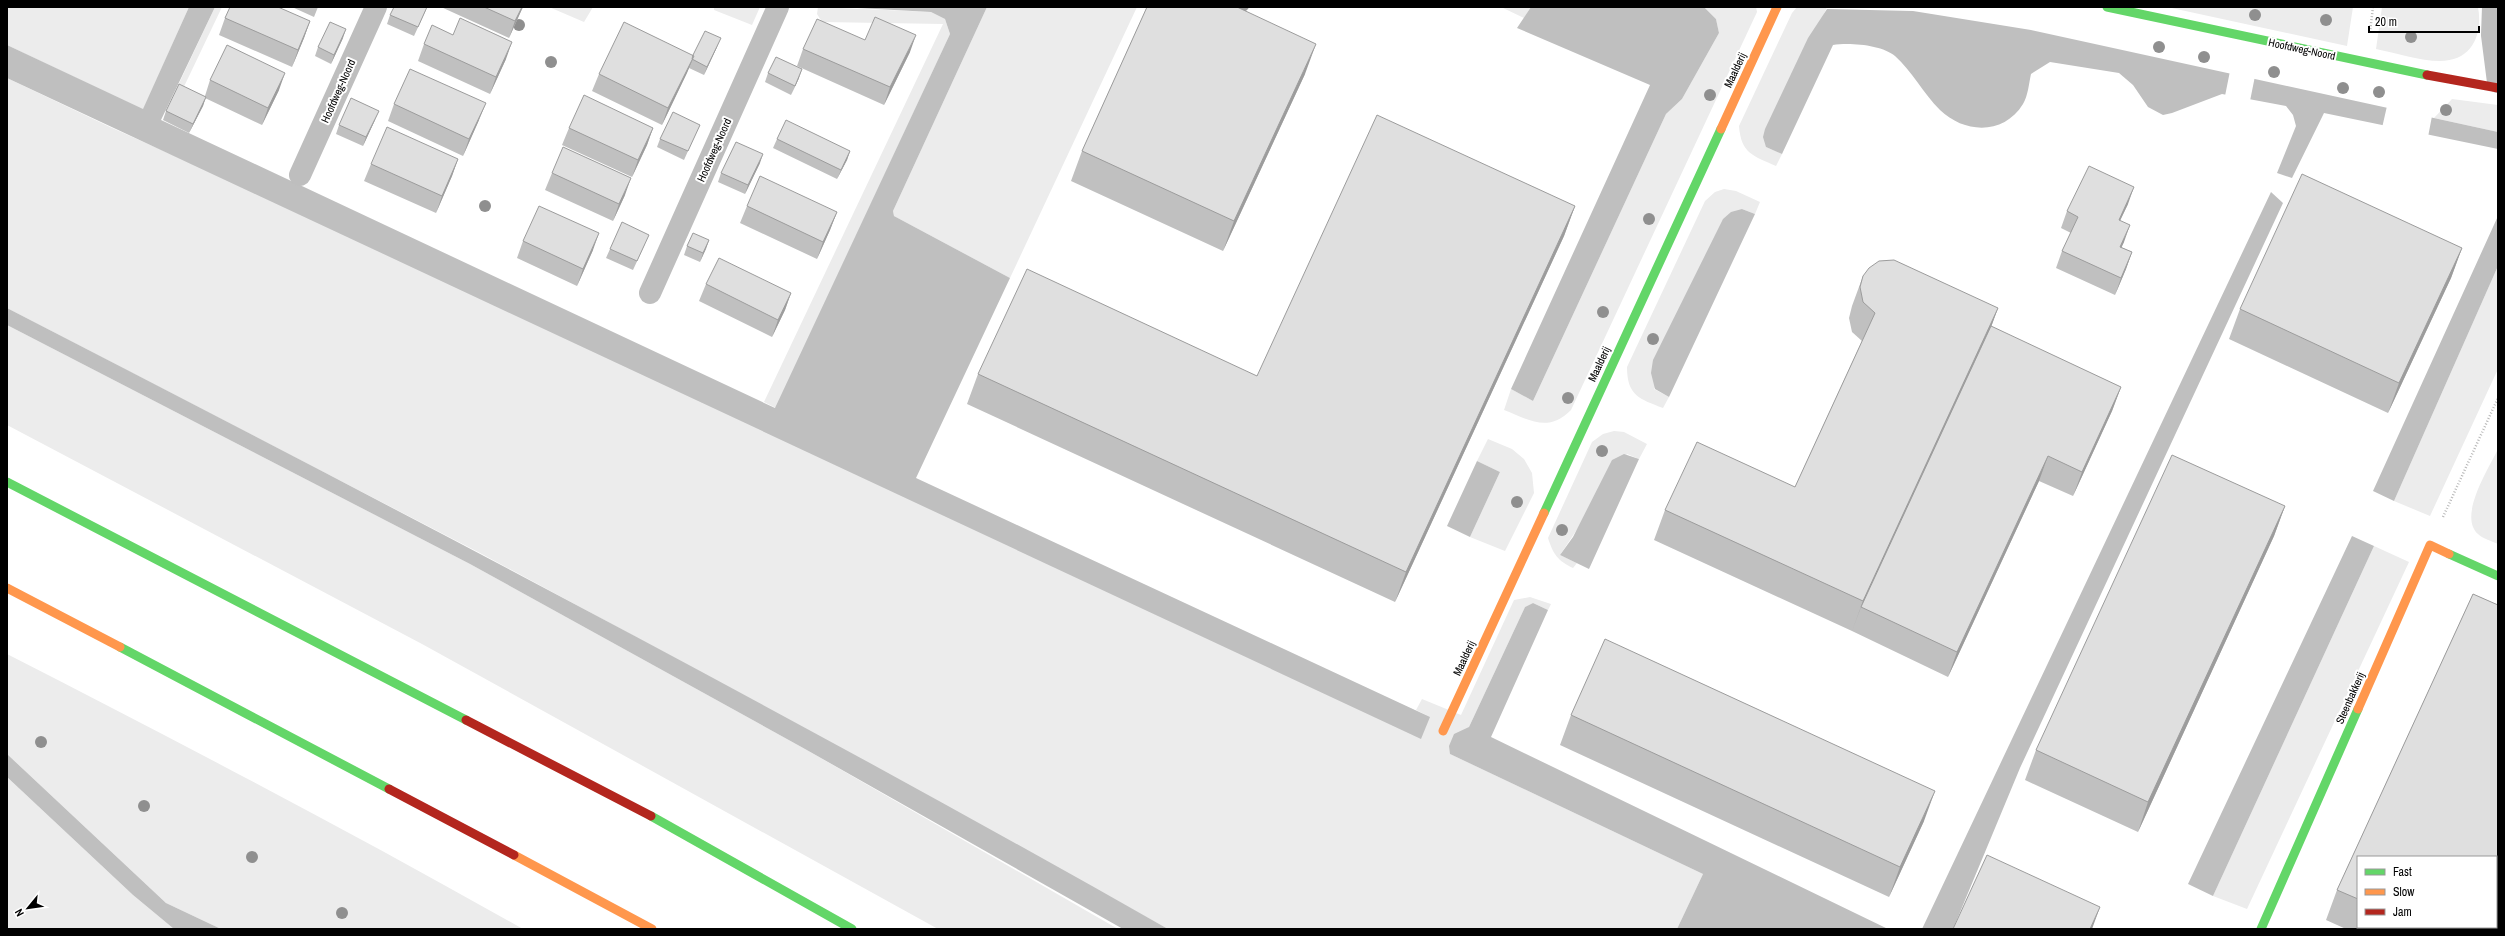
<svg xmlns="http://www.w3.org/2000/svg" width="2505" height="936" font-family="'Archivo Narrow',sans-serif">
<rect width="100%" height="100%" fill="#fff"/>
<path fill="#ececec" d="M7,7H189L143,110L7,45Z
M215,7H222L180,95L175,92Z
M549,7H593L584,22Z
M714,7H760L752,25L714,10Z
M818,7L931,12L945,19L950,34L776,408L764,402L943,24L822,22L817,14Z
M987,7H1137L1010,278L894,216L893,211Z
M1501,7H1531L1524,18Z
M1704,7H1756L1757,12L1571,410C1548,433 1530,420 1504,410L1511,389L1533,401L1666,114L1682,99L1719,33L1716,19Z
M1797,7H1827L1766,147L1782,154L1776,166C1754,156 1741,154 1739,126L1792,13Z
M2167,7H2353L2347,46Z
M2382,7H2478C2483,35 2472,61 2440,61C2420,61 2396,53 2376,49Z
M7,78L110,127L1430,717L1416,710L1422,699L1461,715L1514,600L1530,597L1551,604L1548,610L1533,603L1525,607L1469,727L1450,754L1703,874L1677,929H1168L745,696L480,553L7,308Z
M2452,99L2498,105V132L2434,118Z
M1724,189L1736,191L1760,202L1755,214L1742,209L1654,389L1669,397L1663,408C1640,399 1627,396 1627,367L1705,201L1715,192Z
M2498,266V369L2430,516L2394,501Z
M7,325L470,564L805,749L1118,929H938L422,644L7,425Z
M1614,431L1624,432L1647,444L1639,459L1627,454L1560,555L1577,563L1573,568C1558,561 1553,554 1548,538L1592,442L1603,434Z
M1488,439L1512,449L1524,459L1532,473L1534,493L1505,551L1470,537L1500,472L1477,461Z
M2498,449V544C2492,541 2483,539 2478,534C2458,516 2488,470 2498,449Z
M2374,546L2409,562L2247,909L2213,896Z
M7,654C181,743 353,833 523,929H221L166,903L7,754Z
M7,777L133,895L174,929H7Z"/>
<path fill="#bfbfbf" d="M189,7H215L161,120L775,408L950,34L945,19L931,12L839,7H987L893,211L894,216L1010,278L916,478L1430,717L1421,739L7,78V45L143,109Z
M1531,7H1704L1716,19L1719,33L1682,99L1666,114L1533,401L1511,389L1650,85L1517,28Z
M1827,9L1913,11L2031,30L2498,132V149L2324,113L2292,178L2277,173L2296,126L2293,115L2286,106L2222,94L2172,113L2163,115L2148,107L2133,85L2119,73L2050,62L2031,74C2029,83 2028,96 2023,104C2004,135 1965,134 1940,110C1923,93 1912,71 1895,56C1883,45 1849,42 1833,45L1782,154L1766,147L1763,137L1765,129L1808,38Z
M2271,192L2283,203L2020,768L1953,929H1922Z
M1742,209L1755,214L1669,397L1655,389L1651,373L1653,360L1723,219L1731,212Z
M2498,216V266L2394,501L2373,491Z
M7,308C397,509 786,712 1168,929H1123L805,749L470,564L7,325Z
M1624,454L1639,459L1589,569L1560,555L1573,537L1612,460Z
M1477,461L1500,472L1470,537L1447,526Z
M2352,536L2374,546L2213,896L2188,884Z
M1533,603L1548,610L1491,737L1888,929H1677L1703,874L1450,754L1449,746L1454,734L1469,727L1525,607Z
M7,754L166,903L221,929H174L133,895L7,777Z"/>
<path fill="#fff" d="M2230,71L2255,76L2250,101L2225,96Z
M2387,106L2432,116L2428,137L2382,128Z"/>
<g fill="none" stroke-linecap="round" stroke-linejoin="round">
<path stroke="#b9b9b9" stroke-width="2.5" stroke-dasharray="1 2" stroke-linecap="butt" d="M2370,32L2373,7
M2443,517L2498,398"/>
<path stroke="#bebebe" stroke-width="22" d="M2493,7L2492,35L2498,82
M300,175L376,7
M650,293L778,7"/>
<path stroke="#63d668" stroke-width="9" d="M2107,7L2427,75
M7,482L466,720
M1544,513L1721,129
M2449,554L2498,576
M120,647L389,789
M651,816L852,929
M2261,929L2358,709"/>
<path stroke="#ff974d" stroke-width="9" d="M1721,129L1777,7
M7,588L120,647
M2358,709L2430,545L2449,554
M1443,731L1544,513
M514,855L652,929"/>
<path stroke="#b3261e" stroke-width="9" d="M2427,75L2498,88
M466,720L651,816
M389,789L514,855"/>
</g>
<g fill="#8f8f8f">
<circle cx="2255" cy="15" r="6"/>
<circle cx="2326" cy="20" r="6"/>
<circle cx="519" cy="25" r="6"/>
<circle cx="2411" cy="37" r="6"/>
<circle cx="2159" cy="47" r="6"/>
<circle cx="2204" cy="57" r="6"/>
<circle cx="551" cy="62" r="6"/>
<circle cx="2274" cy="72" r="6"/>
<circle cx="2343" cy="88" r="6"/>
<circle cx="2379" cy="92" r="6"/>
<circle cx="1710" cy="95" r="6"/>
<circle cx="2446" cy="110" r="6"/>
<circle cx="485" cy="206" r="6"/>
<circle cx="1649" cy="219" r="6"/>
<circle cx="1603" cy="312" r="6"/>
<circle cx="1653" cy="339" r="6"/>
<circle cx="1568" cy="398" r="6"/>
<circle cx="1602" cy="451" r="6"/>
<circle cx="1517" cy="502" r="6"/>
<circle cx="1562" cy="530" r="6"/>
<circle cx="41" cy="742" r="6"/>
<circle cx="144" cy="806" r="6"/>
<circle cx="252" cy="857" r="6"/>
<circle cx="342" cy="913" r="6"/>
</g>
<path fill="#c0c0c0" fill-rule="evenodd" d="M292,7H318L314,17Z
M441,7H523L509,38Z
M1147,7H1249L1246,11L1305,74L1223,251L1071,181L1082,151Z
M426,10L414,36L387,24L390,15Z
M225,18L310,21L304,38L292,67L219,35Z
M453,35L506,59L490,94L418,61L424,44Z
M343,38L331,64L315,56L318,47Z
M865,40L910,52L884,105L797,66L803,49Z
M717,47L704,75L689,68L662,125L592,91L599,74L693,55Z
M768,73L799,78L791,95L765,82Z
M210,80L279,90L262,125L205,98L203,106L189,133L163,120L166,111L205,96Z
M394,104L479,120L463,156L388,121Z
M375,120L363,146L336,134L339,125Z
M700,125L696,133L684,160L657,147L660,139Z
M569,128H653L647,145L632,177L562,145Z
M777,139L850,151L847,160L837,179L773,148Z
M458,159L452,176L436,213L364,181L371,164Z
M760,163L745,194L718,182L721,173Z
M552,173L625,195L613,221L545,190Z
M2128,204L2120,221L2124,242L2121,247L2132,252L2126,269L2115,295L2056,268L2062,251L2071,233L2061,228L2067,211Z
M747,206L837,212L830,230L817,259L740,223Z
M1575,206L1564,236L1395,602L967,404L978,374L1257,376Z
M709,240L700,262L684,255L687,246Z
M523,241L593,250L577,286L517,258Z
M645,244L633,270L606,258L610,249Z
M2462,248L2451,278L2388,413L2229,339L2240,309Z
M1863,276L1998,308L1991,327L2121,387L2112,411L2073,496L2039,481L1948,677L1852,631L1654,540L1665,510L1795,487L1862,341L1852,332L1849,318L1852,306Z
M706,284L791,293L785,310L772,337L699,301Z
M2285,506L2274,536L2138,832L2025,780L2036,750Z
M2473,594L2498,605V929H2346L2326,920L2337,890ZM2358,857H2496V927H2358Z
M1571,715L1924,821L1889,897L1560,745Z"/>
<path fill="#9c9c9c" d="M522,7H523L521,11L509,38L515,21Z
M1223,7H1249L1248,9L1236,19Z
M310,21L304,38L292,67L298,50Z
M346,29L343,38L331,64L334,55Z
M916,35L910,52L884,105L890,87Z
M721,38L717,47L704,75L707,67Z
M512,42L506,59L490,94L496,77Z
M1316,44L1305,74L1223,251L1234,221Z
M694,56L687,73L662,125L668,108Z
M802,69L799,78L791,95L795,86Z
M285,73L279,90L262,125L268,108Z
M206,97L203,106L189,133L193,124Z
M486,103L479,120L463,156L469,139Z
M379,111L375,120L363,146L366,137Z
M653,128L647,145L632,177L638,160Z
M850,151L847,160L837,179L841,170Z
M763,154L760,163L745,194L748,185Z
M458,159L452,176L436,213L442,196Z
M631,178L625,195L613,221L619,204Z
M2134,187L2128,204L2112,237L2119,220Z
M1575,206L1564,236L1395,602L1406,572Z
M837,212L830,230L817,259L823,242Z
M2130,225L2124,242L2114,264L2120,247Z
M599,233L593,250L577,286L583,269Z
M709,240L706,249L700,262L703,253Z
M2462,248L2451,278L2388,413L2399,383Z
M2132,252L2126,269L2115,295L2121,278Z
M791,293L785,310L772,337L778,320Z
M1998,308L1987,338L1861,607L1852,631L1863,601Z
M2121,387L2112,411L2073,496L2082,472Z
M2048,456L2039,481L1948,677L1957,652Z
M2285,506L2274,536L2138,832L2148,802Z
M1935,791L1924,821L1889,897L1900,867Z
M2100,907L2092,929H2090Z"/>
<path fill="#dfdfdf" stroke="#9c9c9c" d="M230,7H278L310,21L298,50L225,18Z
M394,7H427L418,27L390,15Z
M484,7H522L515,21Z
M1147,7H1237L1316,44L1234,221L1082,151Z
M875,17L916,35L890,87L803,49L817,19L865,40Z
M460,18L512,42L496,77L424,44L432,25L453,35Z
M330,22L346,29L334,55L318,47Z
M624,22L694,56L668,108L599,74Z
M705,31L721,38L707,67L692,59L693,55Z
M227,45L285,73L268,108L210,80Z
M776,57L802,69L795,86L768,73Z
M410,69L486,103L469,139L394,104Z
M179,84L206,97L193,124L166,111Z
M584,95L653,128L638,160L569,128Z
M351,98L379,111L366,137L339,125Z
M673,112L700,125L688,151L660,139Z
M1377,115L1575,206L1406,572L978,374L1027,269L1257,376Z
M786,120L850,151L841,170L777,139Z
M387,127L458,159L442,196L371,164Z
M736,142L763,154L748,185L721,173Z
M563,147L631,178L619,204L552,173Z
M2089,166L2134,187L2119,220L2130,225L2120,247L2132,252L2121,278L2062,251L2078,217L2067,211Z
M2302,174L2462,248L2399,383L2240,309Z
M760,176L837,212L823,242L747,206Z
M539,206L599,233L583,269L523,241Z
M622,222L649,235L637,261L610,249Z
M693,233L709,240L703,253L687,246Z
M719,258L791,293L778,320L706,284Z
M1894,260L1998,308L1863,601L1665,510L1697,442L1795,487L1875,313L1863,302L1860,287L1863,276L1869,268L1879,261Z
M1991,326L2121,387L2082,472L2048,456L1957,652L1861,607Z
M2172,455L2285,506L2148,802L2036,750Z
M2473,594L2498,605V929H2422L2418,927H2496V857H2358V899L2337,890Z
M1605,639L1935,791L1900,867L1571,715Z
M1987,855L2100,907L2090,929H1953Z"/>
<g text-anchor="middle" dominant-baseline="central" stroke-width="4" stroke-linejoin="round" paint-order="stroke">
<g font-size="11" fill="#000" stroke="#fff">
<text transform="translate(2302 49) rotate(12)">Hoofdweg-Noord</text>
<text transform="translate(1735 70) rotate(-65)">Maalderij</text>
<text transform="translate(338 91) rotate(-66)">Hoofdweg-Noord</text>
<text transform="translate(714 150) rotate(-66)">Hoofdweg-Noord</text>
<text transform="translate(1599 364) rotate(-65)">Maalderij</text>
<text transform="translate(1464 658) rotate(-65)">Maalderij</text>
<text transform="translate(2350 698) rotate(-66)">Steenbakkerij</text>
</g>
</g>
<rect width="2505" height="936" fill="none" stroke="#000000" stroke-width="16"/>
<rect x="2357" y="856" width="140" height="72" fill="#ffffff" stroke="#999999"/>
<rect x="2365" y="869" width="20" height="6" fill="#63d668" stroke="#999999"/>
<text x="2393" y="876" font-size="12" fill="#000000">Fast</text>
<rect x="2365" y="889" width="20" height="6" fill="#ff974d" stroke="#999999"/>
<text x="2393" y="896" font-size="12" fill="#000000">Slow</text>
<rect x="2365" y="909" width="20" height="6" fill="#b3261e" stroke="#999999"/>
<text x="2393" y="916" font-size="12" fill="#000000">Jam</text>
<g transform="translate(28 908) rotate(241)" stroke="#ffffff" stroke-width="3" paint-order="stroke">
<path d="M0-3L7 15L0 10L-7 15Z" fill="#000000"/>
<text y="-6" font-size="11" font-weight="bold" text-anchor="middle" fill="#000000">N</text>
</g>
<path d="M2369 26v6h110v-6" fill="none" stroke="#000000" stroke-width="2"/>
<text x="2375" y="26" font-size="12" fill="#000000" stroke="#ffffff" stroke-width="3" paint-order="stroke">20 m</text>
</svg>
